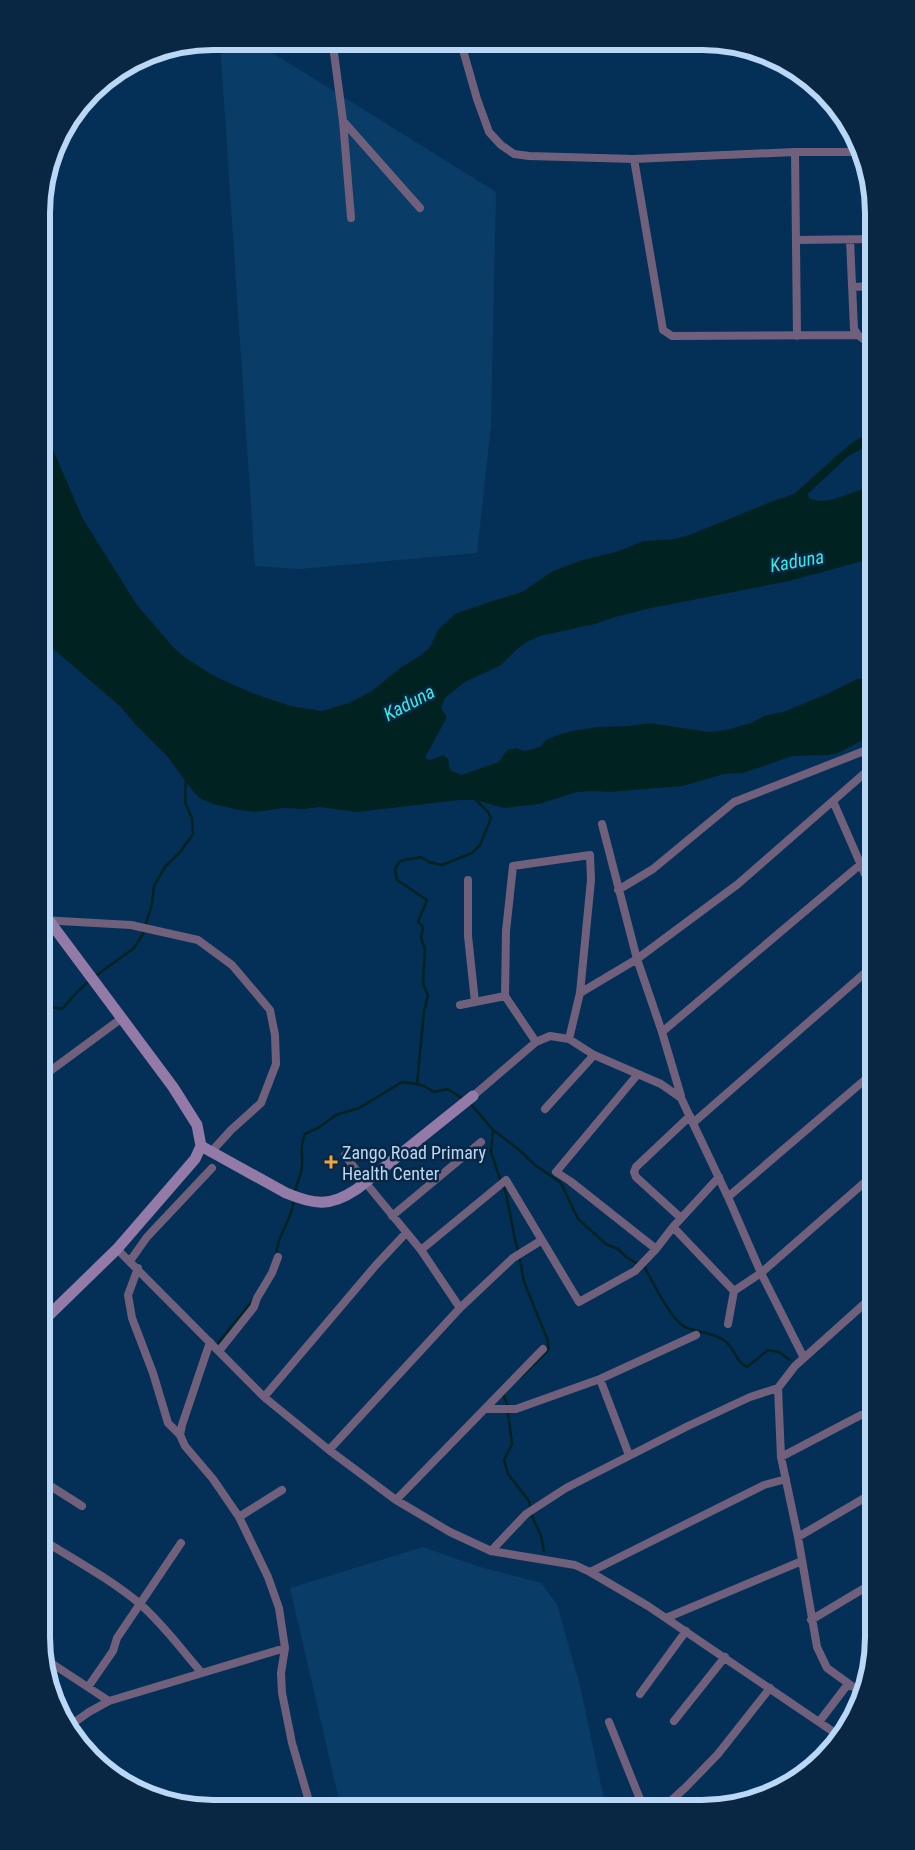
<svg xmlns="http://www.w3.org/2000/svg" width="915" height="1850" font-family="'Roboto Condensed',sans-serif">
<rect width="100%" height="100%" fill="#043058"/>
<path fill="#0a3c68" d="M220,41L255,42L496,192L491,425L477,553L299,569L255,566Z
M423,1547L480,1567L541,1583L557,1604L580,1686L606,1808H341L290,1588Z"/>
<path fill="#002322" d="M42,424L83,519L137,605L174,648L186,658L214,676L252,693L291,706L322,711L349,703L372,691L400,668L421,655L430,647L438,630L455,614L486,603L522,592L553,571L582,560L619,551L643,541L675,539L692,534L773,501L794,494L850,444L860,438L874,434V442L847,457L808,494L809,498C831,508 853,487 874,488V558L789,581L651,608L615,617L595,624L540,636L527,642L517,649L501,665L465,682L445,698L441,708L447,717L426,756V759L431,760L443,755L448,759L450,770L461,775L499,762L507,750L516,748L525,751L540,747L546,740L557,735L572,731L598,727L628,726L650,723L709,732L726,730L751,723L764,716L786,711L829,693L857,679L874,678V738L865,739L838,753L829,755L792,756L743,773L724,774L683,786L609,792L594,791L577,792L539,804L504,808L476,800H460L357,812L320,807L304,809L284,808L256,812L239,810L213,804L201,799L193,791L167,756L135,724L121,707L52,648L42,634Z"/>
<g fill="none" stroke-linecap="round" stroke-linejoin="round">
<path stroke="#002322" stroke-width="2.5" d="M94,977L134,948L143,934L152,904L154,886L165,867L181,851L193,834L192,819L185,802L186,777
M42,1005L62,1009L78,991L90,980
M463,1099L448,1089L434,1092L424,1086L417,1084L424,1011L428,996L423,983L425,949L421,938L423,927L418,922L427,900L397,880L395,869L400,861L421,857L429,862L442,865L472,853L480,845L491,818L488,812L476,800L477,797
M470,1103L493,1130L517,1148L535,1165L561,1183L578,1219L606,1244L618,1249L626,1257L638,1264
M493,1130L491,1152L500,1179
M504,1187C510,1208 512,1230 518,1251
M294,1193C297,1184 301,1175 302,1166C303,1151 299,1150 305,1134L318,1128L336,1115L359,1108L402,1082L416,1084
M276,1257C276,1236 293,1219 294,1199
M520,1260L524,1282L548,1341V1350L521,1377
M644,1266C652,1281 671,1320 685,1327C698,1333 714,1332 725,1341C736,1350 735,1361 747,1367L768,1350L779,1352L790,1360
M218,1343L254,1299
M504,1392L503,1393L508,1407
M508,1413L512,1444L504,1460L508,1474L529,1501L532,1516L541,1536L544,1551"/>
<path stroke="#70607c" stroke-width="8" d="M334,42V53L343,121L351,218
M461,43L477,99L489,132L501,145L514,154L529,156L634,159L795,152H860
M343,121L420,208
M795,152L797,336
M634,159L663,330L672,336L858,335L863,339L874,338
M796,240L874,239
M850,240L854,329L858,335
M852,287L874,286
M833,801L874,895
M602,824L637,959L662,1032L681,1096
M468,880V936L475,1002
M618,890L653,869L734,802L864,751L874,750
M42,920L131,925L198,940L232,965L270,1010L275,1035L276,1064L261,1103L231,1130L212,1151
M580,993L637,959L738,884L874,765
M460,1005L505,996
M662,1032L874,853
M536,1042L505,996L506,931L513,866L590,855L591,880L580,993L569,1039
M638,1074L556,1172L570,1181L656,1249
M42,1077L122,1018
M473,1096L536,1042L550,1036L569,1039L594,1055L661,1084L681,1098L728,1197L874,1072
M545,1109L594,1055
M693,1123L874,965
M345,1155L365,1182L421,1250L460,1308
M728,1197L761,1273L804,1358
M392,1216L481,1142
M681,1218L636,1177L634,1172L636,1167L690,1116
M673,1227L734,1291
M117,1249L264,1397L329,1450L396,1500L450,1532L491,1551L575,1565L590,1572L648,1606L841,1737
M421,1250L506,1180L579,1302L635,1271L656,1249L673,1227L719,1177
M130,1261L147,1237L212,1168
M138,1268L128,1295L132,1318L153,1373L168,1423L180,1435
M728,1324L734,1291L761,1273L873,1175
M210,1342L182,1425L180,1435L185,1446L213,1479L239,1517L268,1577L279,1608L285,1648L281,1673L282,1693L292,1743L311,1808
M219,1351L254,1307L257,1298L272,1273L278,1257
M600,1379L629,1455
M778,1388L781,1457L798,1537L817,1647L827,1668L863,1694
M264,1397L376,1265L406,1233
M485,1409H516L600,1379L696,1335
M329,1450L460,1308L513,1258L542,1240
M781,1457L861,1415
M41,1480L82,1506
M396,1500L543,1349
M239,1517L282,1490
M798,1537L873,1493
M41,1539C73,1559 112,1580 140,1604C163,1624 181,1649 201,1672
M491,1551L526,1514L566,1488L688,1426L750,1397L778,1388L795,1366L873,1296
M590,1572L764,1485L786,1479
M666,1618L802,1561
M811,1620L873,1583
M45,1659L109,1701
M88,1687L113,1651L117,1638L181,1543
M640,1694L686,1631
M674,1721L725,1657
M609,1722L644,1809
M819,1722L848,1684
M72,1724L89,1712L109,1701L285,1648
M662,1809L686,1787L718,1754L770,1688"/>
<path stroke="#947aa7" stroke-width="11" d="M201,1146L286,1193C315,1205 330,1207 357,1189L473,1096
M42,1322L117,1249L195,1159L201,1146L197,1125L173,1087L50,922"/>
</g>
<path fill="#f0a63f" stroke="#092643" stroke-width="2" d="M328.5 1154.5h5v5h5v5h-5v5h-5v-5h-5v-5h5z"/>
<g text-anchor="middle" dominant-baseline="central" stroke-width="5" stroke-linejoin="round" paint-order="stroke">
<g font-size="18" fill="#bad7f6" stroke="#092643" text-anchor="start">
<text x="342" y="1152">Zango Road Primary<tspan x="342" dy="21">Health Center</tspan></text>
</g>
<g font-size="19" font-style="italic" fill="#3be8e2" stroke="#092643">
<text transform="translate(797 561) rotate(-10)">Kaduna</text>
<text transform="translate(409 703) rotate(-28)">Kaduna</text>
</g>
</g>
<path d="M0 0H915V1850H0ZM213 50H702A163 163 0 0 1 865 213V1637A163 163 0 0 1 702 1800H213A163 163 0 0 1 50 1637V213A163 163 0 0 1 213 50Z" fill="#092643" fill-rule="evenodd"/>
<path fill="none" stroke="#bad7f6" stroke-width="6" d="M213 50H702A163 163 0 0 1 865 213V1637A163 163 0 0 1 702 1800H213A163 163 0 0 1 50 1637V213A163 163 0 0 1 213 50Z"/>
</svg>
